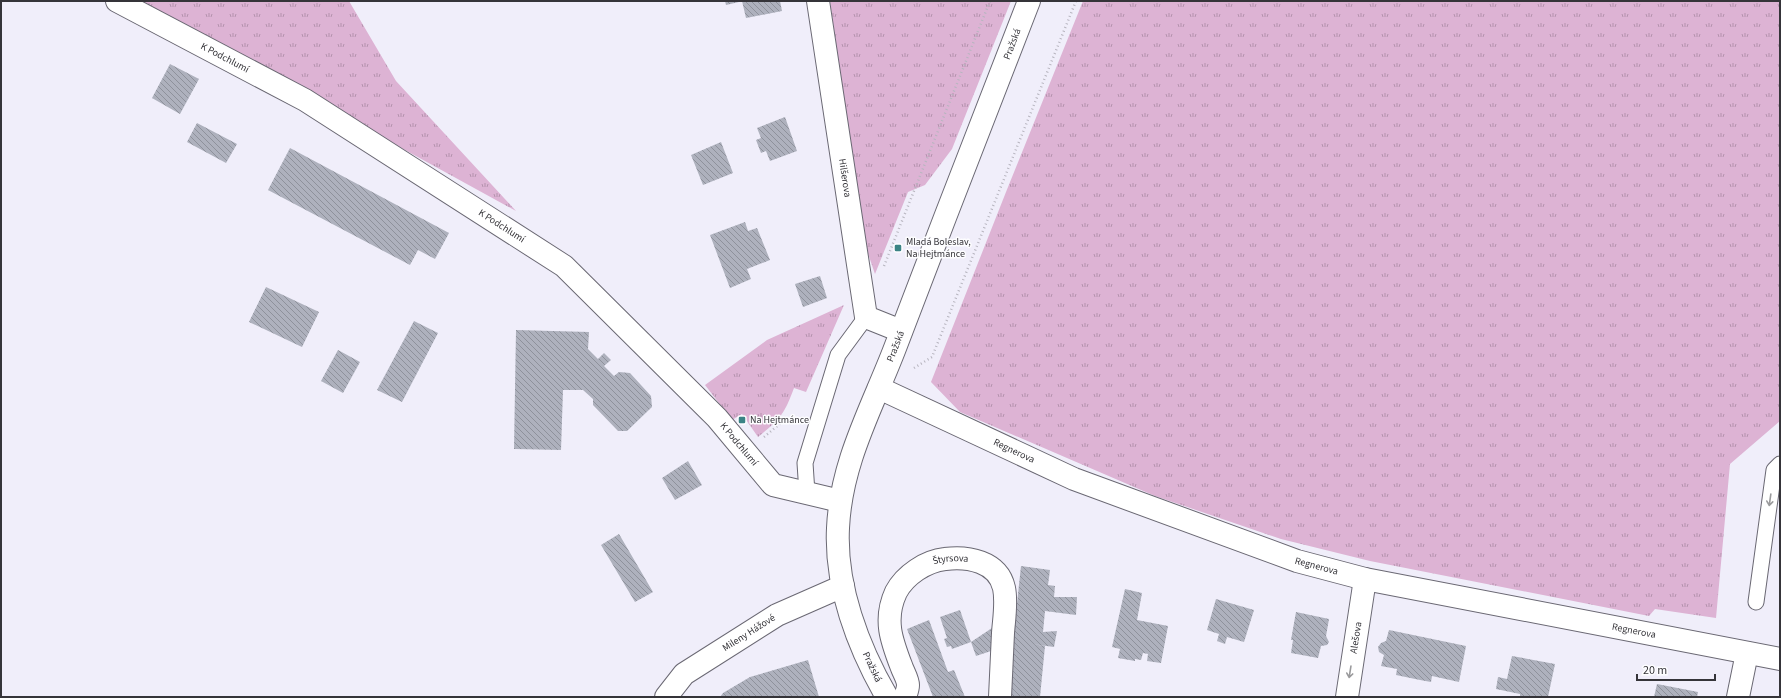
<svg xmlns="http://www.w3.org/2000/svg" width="1781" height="698" font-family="'Source Sans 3',sans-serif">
<defs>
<pattern id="grass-tufts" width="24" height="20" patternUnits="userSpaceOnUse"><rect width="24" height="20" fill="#ddb3d4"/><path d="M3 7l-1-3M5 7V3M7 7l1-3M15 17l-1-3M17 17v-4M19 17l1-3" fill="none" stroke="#b492ad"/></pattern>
<pattern id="building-back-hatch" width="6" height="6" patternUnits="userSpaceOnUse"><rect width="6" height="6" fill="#aeb1bd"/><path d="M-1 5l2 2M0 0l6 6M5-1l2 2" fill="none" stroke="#8e919b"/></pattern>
</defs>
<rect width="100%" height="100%" fill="#f0eefa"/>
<path fill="url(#grass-tufts)" d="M134,1H349L396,81L516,211Z
M830,1H1011L952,149L925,185L908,192L875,274L864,242Z
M1083,1H1780V421L1730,464L1716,618L1655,609L1649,616L1370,561L1281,539L1155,496L960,412L931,382L1006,192Z
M844,305L806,392L794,388C784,415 780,419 758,437L742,414L732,420L705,385L767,340Z"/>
<path fill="url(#building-back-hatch)" d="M725,1H739V2L726,5Z
M742,1H780L782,11L746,18Z
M170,64L199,79L180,114L152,98Z
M785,117L797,151L770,161L766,151L761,153L756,140L761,138L757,128Z
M197,123L237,144L226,163L187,142Z
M721,142L733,173L703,185L691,155Z
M290,148L449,233L435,259L418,250L410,265L268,190Z
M745,222L748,231L757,228L770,260L747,269L751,279L730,288L710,235Z
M820,276L827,298L803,307L795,284Z
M266,287L319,312L302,347L249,322Z
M414,321L438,333L402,402L377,390Z
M516,330L589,332L588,349L598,359L604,353L611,360L604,366L614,376L619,372L630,373L651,396L652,407L627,431H618L593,405V399L583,390H563L561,450L514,449Z
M338,350L360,362L343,393L321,381Z
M688,461L702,485L675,500L662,478Z
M619,534L653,592L635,602L601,545Z
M1021,566L1050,570L1048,585L1055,586L1054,597H1077L1076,615L1045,611L1043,632L1057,631L1054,647L1032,644L1045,646L1040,697H1007Z
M1125,589L1142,593L1137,620L1168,626L1161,663L1147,661L1148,654L1143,653L1141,660L1135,659V661L1118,658L1120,649L1112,647Z
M1216,599L1254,610L1244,642L1227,637L1225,644L1217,641L1219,634L1207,630Z
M960,610L971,642L952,649L951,646L947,647L944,639L947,638L940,617Z
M1296,612L1329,619L1326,636L1329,642L1327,645L1321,646L1318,658L1291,653L1293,640H1291Z
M929,620L948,672L954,670L965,697H933L907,629Z
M992,628L991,651L976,656L971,642Z
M1389,630L1466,646L1459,682L1432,676L1431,682L1420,680L1396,675L1397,669L1381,666L1384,655L1379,652L1378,647L1381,643L1386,641Z
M1512,656L1555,664L1548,697H1520V694L1496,689L1498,677L1507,679Z
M808,660L819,697H720L723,693L750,677Z
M1657,684L1698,692L1697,697H1654Z"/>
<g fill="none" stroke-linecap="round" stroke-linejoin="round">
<defs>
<path id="lane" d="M807,493L805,463L838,355L866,317
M1756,602L1774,470L1780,464"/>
<g id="street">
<path id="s1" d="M117,1L305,100L564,266L717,418L773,485L840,501"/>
<path id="s2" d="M818,1L866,317L901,331"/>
<path id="s3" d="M879,388L1074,479L1297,561L1365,579L1780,659"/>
<path id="s4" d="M666,697L684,674L777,615L843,586"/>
<path id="s5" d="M887,697C858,647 835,586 838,528C841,462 872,408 895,348C939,232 984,117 1029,1"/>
<path id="s6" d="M905,697C906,694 908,689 908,685C908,680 904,673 902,668C892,642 883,620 896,592C905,575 926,561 945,559C967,556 998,561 1004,588C1007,602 1004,619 1003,633C1002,655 1001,676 1000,697"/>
<path id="s7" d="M1347,697L1365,579"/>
<path d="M1738,697L1747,653"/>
</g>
</defs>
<use href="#lane" stroke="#6a6873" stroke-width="17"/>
<use href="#street" stroke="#6a6873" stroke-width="24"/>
<path stroke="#b7b5bf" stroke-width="2.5" stroke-dasharray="1 3" stroke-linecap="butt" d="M884,266L990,1
M914,368L932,357L1076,1
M764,437L787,418L795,422"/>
<use href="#lane" stroke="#fff" stroke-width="15"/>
<use href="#street" stroke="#fff" stroke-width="22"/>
</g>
<defs><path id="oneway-shaft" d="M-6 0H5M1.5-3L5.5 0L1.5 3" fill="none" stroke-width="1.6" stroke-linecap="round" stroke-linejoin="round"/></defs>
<g stroke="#9a9a9c">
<use href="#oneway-shaft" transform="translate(1770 500) rotate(98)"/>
<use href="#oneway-shaft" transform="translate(1350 672) rotate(99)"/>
</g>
<g fill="#3b8385" stroke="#fdfdff" stroke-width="1.5">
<rect x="894" y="244" width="8" height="8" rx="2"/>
<rect x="738" y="416" width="8" height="8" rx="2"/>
</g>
<g text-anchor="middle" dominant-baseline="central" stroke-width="3" stroke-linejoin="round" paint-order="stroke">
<g font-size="10" fill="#353439" stroke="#fdfdff">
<text stroke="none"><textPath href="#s5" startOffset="694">Pražská</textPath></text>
<text stroke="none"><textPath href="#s1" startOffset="122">K Podchlumí</textPath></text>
<text stroke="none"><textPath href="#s2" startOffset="179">Hilšerova</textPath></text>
<text stroke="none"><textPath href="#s1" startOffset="446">K Podchlumí</textPath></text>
<text stroke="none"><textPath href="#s5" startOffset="370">Pražská</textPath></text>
<text stroke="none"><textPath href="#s1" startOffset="770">K Podchlumí</textPath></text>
<text stroke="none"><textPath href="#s3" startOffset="149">Regnerova</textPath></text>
<text stroke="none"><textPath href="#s6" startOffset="176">Štyrsova</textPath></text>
<text stroke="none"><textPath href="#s3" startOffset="473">Regnerova</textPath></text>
<text stroke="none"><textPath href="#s3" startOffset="797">Regnerova</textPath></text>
<text stroke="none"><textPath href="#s4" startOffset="106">Mileny Hážové</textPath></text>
<text stroke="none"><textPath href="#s7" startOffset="60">Alešova</textPath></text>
<text transform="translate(872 667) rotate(65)">Pražská</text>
</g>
<g font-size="10" fill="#353439" stroke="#fdfdff" text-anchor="start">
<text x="906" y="242">Mladá Boleslav,<tspan x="906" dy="12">Na Hejtmánce</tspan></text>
<text x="750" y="420">Na Hejtmánce</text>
</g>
</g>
<rect width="1781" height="698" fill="none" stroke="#353439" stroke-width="4"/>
<path d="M1637 674v6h78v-6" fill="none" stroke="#353439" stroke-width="2"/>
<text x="1643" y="674" font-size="12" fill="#353439" stroke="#fdfdff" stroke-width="3" paint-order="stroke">20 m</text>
</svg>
